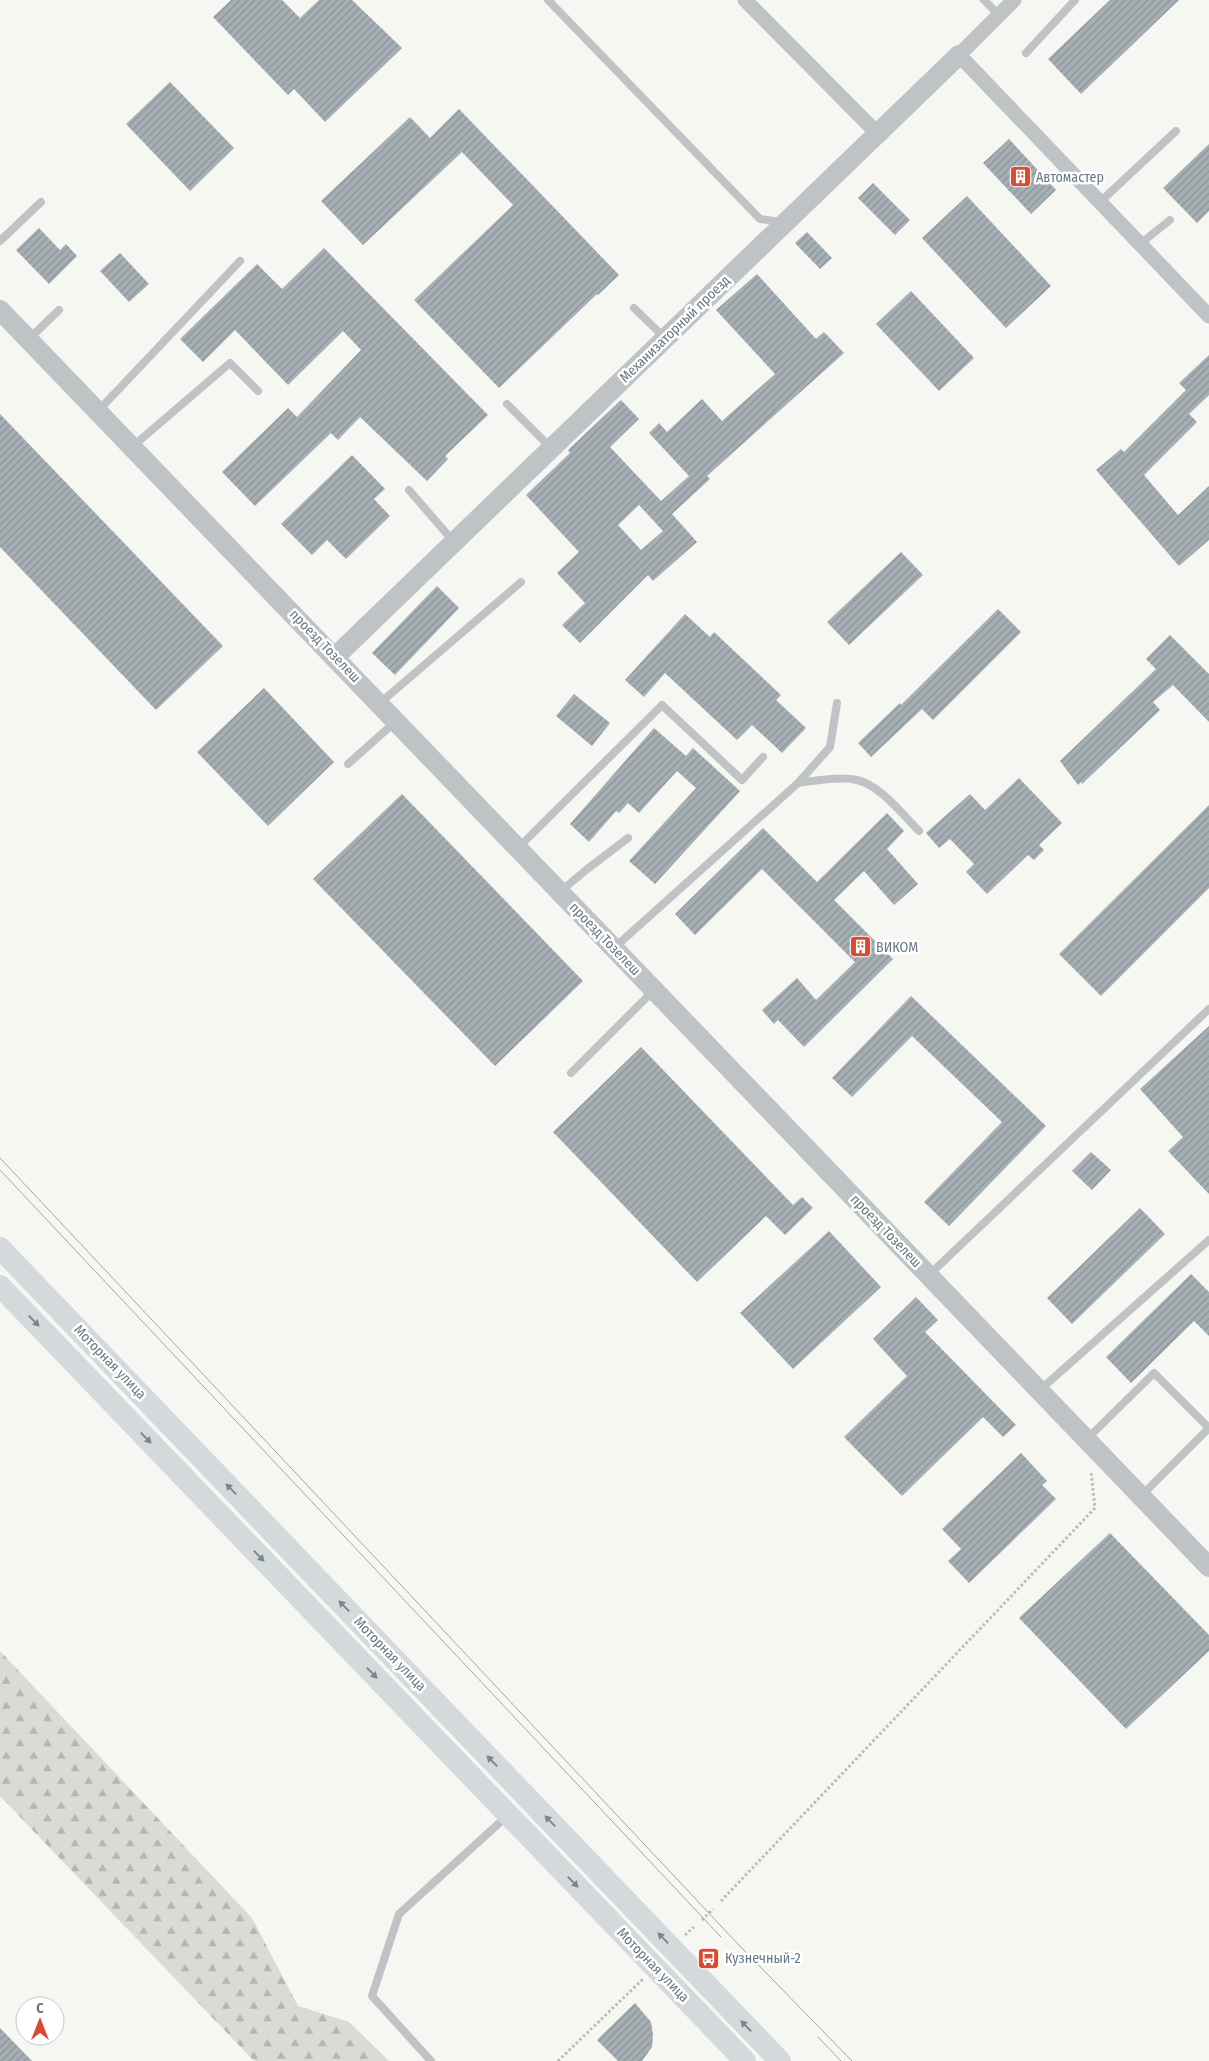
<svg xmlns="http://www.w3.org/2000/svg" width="1209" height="2061" font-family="'Fira Sans Condensed',sans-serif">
<defs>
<pattern id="forest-firs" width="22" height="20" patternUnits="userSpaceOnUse" patternTransform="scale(1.25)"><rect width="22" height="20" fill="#d8dcd4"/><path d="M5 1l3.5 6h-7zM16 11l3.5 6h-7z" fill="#b3b7b1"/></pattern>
<pattern id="building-hatch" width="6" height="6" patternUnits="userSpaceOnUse" patternTransform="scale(1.25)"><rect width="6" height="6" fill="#a6afb3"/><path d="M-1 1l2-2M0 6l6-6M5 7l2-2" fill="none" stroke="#8b9397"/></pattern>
</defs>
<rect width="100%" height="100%" fill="#f6f6f3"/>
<path fill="url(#forest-firs)" d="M0,1651L252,1918L298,2006L349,2022L389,2061H254L0,1796Z"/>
<path fill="url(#building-hatch)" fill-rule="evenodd" d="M231,0H282L300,18L319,0H352L402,48L325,122L294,89L288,95L213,17Z
M1110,0H1179L1081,94L1048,59Z
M170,82L234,148L190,191L126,124Z
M459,109L619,275L598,295L597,294L499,388L414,300L513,205L462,152L363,245L321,201L410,117L430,138Z
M1009,139L1056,190L1031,214L983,163Z
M1209,144V211L1197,223L1163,188Z
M873,183L910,220L895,235L858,198Z
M967,196L1051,286L1006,328L922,238Z
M39,228L60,250L66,244L77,256L49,284L16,250Z
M807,232L832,258L820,269L795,243Z
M324,248L488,415L445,456L448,459L427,481L360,417L338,440L331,433L255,506L222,472L288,408L297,417L361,350L343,331L288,385L235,330L203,362L180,339L257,264L282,289Z
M120,253L149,284L129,302L100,271Z
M757,274L816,339L824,332L844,353L707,476L710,479L672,514L697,542L653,581L648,575L580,643L562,625L585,603L557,573L579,552L526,495L570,453L568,450L621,400L639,419L610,447L661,501L689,476L649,433L659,423L667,432L702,399L722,421L775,374L716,310ZM639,505L663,531L641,550L618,525Z
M911,291L974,358L939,391L876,324Z
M1209,355V395L1189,414L1197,422L1144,475L1178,515L1209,486V540L1179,566L1096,470L1121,449L1124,452L1186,390L1179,383Z
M0,414L223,646L156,710L0,547Z
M352,455L385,489L374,499L390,516L346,559L327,540L312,555L281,524Z
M901,552L923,575L849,645L827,622Z
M437,586L459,608L395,675L372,653Z
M998,609L1021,632L933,720L922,709L871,757L858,743L900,703L901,705Z
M685,614L710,637L714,632L781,695L776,700L806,728L782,753L752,725L737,740L665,673L644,697L625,680Z
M1170,635L1209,674V722L1173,685L1153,702L1160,710L1082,784L1081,782L1078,785L1060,761L1156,669L1146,659Z
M264,688L334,762L268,826L197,752Z
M574,694L610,723L592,746L556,716Z
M654,728L686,756L693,748L740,791L655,884L629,861L696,788L677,771L639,813L628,803L619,813L616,811L589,842L570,824Z
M1019,778L1062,823L1039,845L1044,850L1034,860L1028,855L987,894L966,872L974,864L950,839L939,848L926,833L970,794L985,810Z
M402,794L583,981L495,1066L313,879Z
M1209,805V888L1101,996L1059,954Z
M887,813L904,831L887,849L918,884L894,905L864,871L834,900L893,959L804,1047L778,1020L774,1024L762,1010L797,978L816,1000L855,962L762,869L695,935L675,914L763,828L817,882Z
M911,996L1046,1126L949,1226L924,1202L1002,1122L912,1036L852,1097L832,1078Z
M1209,1026V1194L1168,1151L1183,1137L1140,1089Z
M641,1047L793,1205L802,1197L813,1208L785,1235L766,1216L697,1282L553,1132Z
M1091,1152L1111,1170L1092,1190L1072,1171Z
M1140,1208L1165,1234L1072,1324L1047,1298Z
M829,1231L881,1287L793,1369L740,1313Z
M1191,1274L1209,1292V1336L1194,1321L1131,1383L1106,1357Z
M916,1297L938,1320L925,1332L1016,1425L1003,1437L983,1417L902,1496L844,1437L907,1376L873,1339Z
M1021,1453L1047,1481L1042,1485L1056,1499L969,1583L948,1561L961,1549L942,1529Z
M1110,1533L1209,1635V1651L1126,1729L1019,1618Z
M635,2003L651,2022L653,2035L652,2047L642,2061H618L597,2040Z
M0,2028L32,2061H0Z"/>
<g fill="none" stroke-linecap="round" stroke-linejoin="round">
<path stroke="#b9bcbe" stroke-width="3" stroke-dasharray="2.5 2.5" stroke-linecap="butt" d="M721,1901L1095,1508L1091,1471
M702,1920L713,1909
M685,1935L694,1927
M558,2061L643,1979"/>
<path stroke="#bfc3c6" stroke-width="8" d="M548,0L760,219L781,222
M984,0L999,15
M1026,53L1075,0
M1100,202L1176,131
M0,241L41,202
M1140,244L1170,220
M634,308L665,338
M30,338L59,310
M507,404L551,448
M99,410L240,261
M132,447L230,363L258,391
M409,490L453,541
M380,703L521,582
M348,764L395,722
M798,783L830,747L837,703
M519,847L662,705L742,780L763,757
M561,891L586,870L628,838
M614,948L798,783C815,781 840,776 857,780C880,785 903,815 919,831
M571,1073L653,991
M929,1275L1209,1009
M1041,1389L1209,1240
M1086,1440L1154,1373L1209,1428
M1142,1495L1209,1428
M431,2061L372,1996L399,1914L507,1816"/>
<path stroke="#bfc3c6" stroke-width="15" d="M745,0L877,133
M1014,0L959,55L1209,316"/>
<path stroke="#bfc3c6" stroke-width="20" d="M0,310L1209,1567
M335,657L959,55"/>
<path stroke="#d4d9dc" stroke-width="22" d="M0,1248L780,2061
M0,1286L745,2061"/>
<path stroke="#a0a7ab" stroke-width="1" d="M0,1158L736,1942L852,2061
M0,1170L721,1937
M818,2037L841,2061"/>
</g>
<defs><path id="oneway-solid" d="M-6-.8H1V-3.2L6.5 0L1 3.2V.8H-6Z" transform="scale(1.25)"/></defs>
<g fill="#768790">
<use href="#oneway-solid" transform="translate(34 1321) rotate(46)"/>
<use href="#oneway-solid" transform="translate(146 1438) rotate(46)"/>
<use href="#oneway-solid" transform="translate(231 1489) rotate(-134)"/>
<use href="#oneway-solid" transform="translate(259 1556) rotate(46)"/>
<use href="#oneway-solid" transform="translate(344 1606) rotate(-134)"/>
<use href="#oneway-solid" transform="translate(372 1673) rotate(46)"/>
<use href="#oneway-solid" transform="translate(492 1761) rotate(-134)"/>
<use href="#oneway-solid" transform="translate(550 1821) rotate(-134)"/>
<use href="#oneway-solid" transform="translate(573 1882) rotate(46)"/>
<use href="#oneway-solid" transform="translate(663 1938) rotate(-134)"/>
<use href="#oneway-solid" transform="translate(746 2026) rotate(-134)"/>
</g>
<defs>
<symbol id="building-square" viewBox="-11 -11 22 22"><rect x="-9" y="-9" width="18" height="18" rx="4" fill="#d94b30" stroke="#fff"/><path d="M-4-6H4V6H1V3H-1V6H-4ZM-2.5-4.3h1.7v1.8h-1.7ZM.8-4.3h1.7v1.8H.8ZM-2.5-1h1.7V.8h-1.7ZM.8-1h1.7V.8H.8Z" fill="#fff"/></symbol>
<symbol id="bus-square" viewBox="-11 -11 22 22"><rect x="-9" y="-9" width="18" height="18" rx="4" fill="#d94b30" stroke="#fff"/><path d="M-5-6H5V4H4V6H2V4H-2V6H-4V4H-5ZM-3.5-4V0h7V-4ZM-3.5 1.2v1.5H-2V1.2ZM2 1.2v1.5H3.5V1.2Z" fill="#fff"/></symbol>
</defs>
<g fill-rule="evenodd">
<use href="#building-square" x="1008" y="164" width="25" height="25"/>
<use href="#building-square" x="848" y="934" width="25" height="25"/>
<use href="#bus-square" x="696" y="1946" width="25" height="25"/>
</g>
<g text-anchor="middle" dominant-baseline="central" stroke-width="5" stroke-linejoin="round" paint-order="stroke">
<g font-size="14" fill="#667882" stroke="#fff" text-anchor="start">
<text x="1036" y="177">Автомастер</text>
<text x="876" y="947">ВИКОМ</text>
<text x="725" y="1958">Кузнечный-2</text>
</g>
<g font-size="14" fill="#667882" stroke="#fff">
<text transform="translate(675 329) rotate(-44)">Механизаторный проезд</text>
<text transform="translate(325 646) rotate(46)">проезд Тозелеш</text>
<text transform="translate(605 939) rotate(46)">проезд Тозелеш</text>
<text transform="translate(886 1231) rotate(46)">проезд Тозелеш</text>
<text transform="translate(110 1362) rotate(46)">Моторная улица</text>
<text transform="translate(390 1654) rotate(46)">Моторная улица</text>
<text transform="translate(653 1965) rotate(46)">Моторная улица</text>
</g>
</g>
<g transform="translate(40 2021)"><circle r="24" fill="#ffffff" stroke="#c2c9cd"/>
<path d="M0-4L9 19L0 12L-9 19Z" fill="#d94b30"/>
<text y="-8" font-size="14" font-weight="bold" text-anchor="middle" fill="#667882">С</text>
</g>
</svg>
